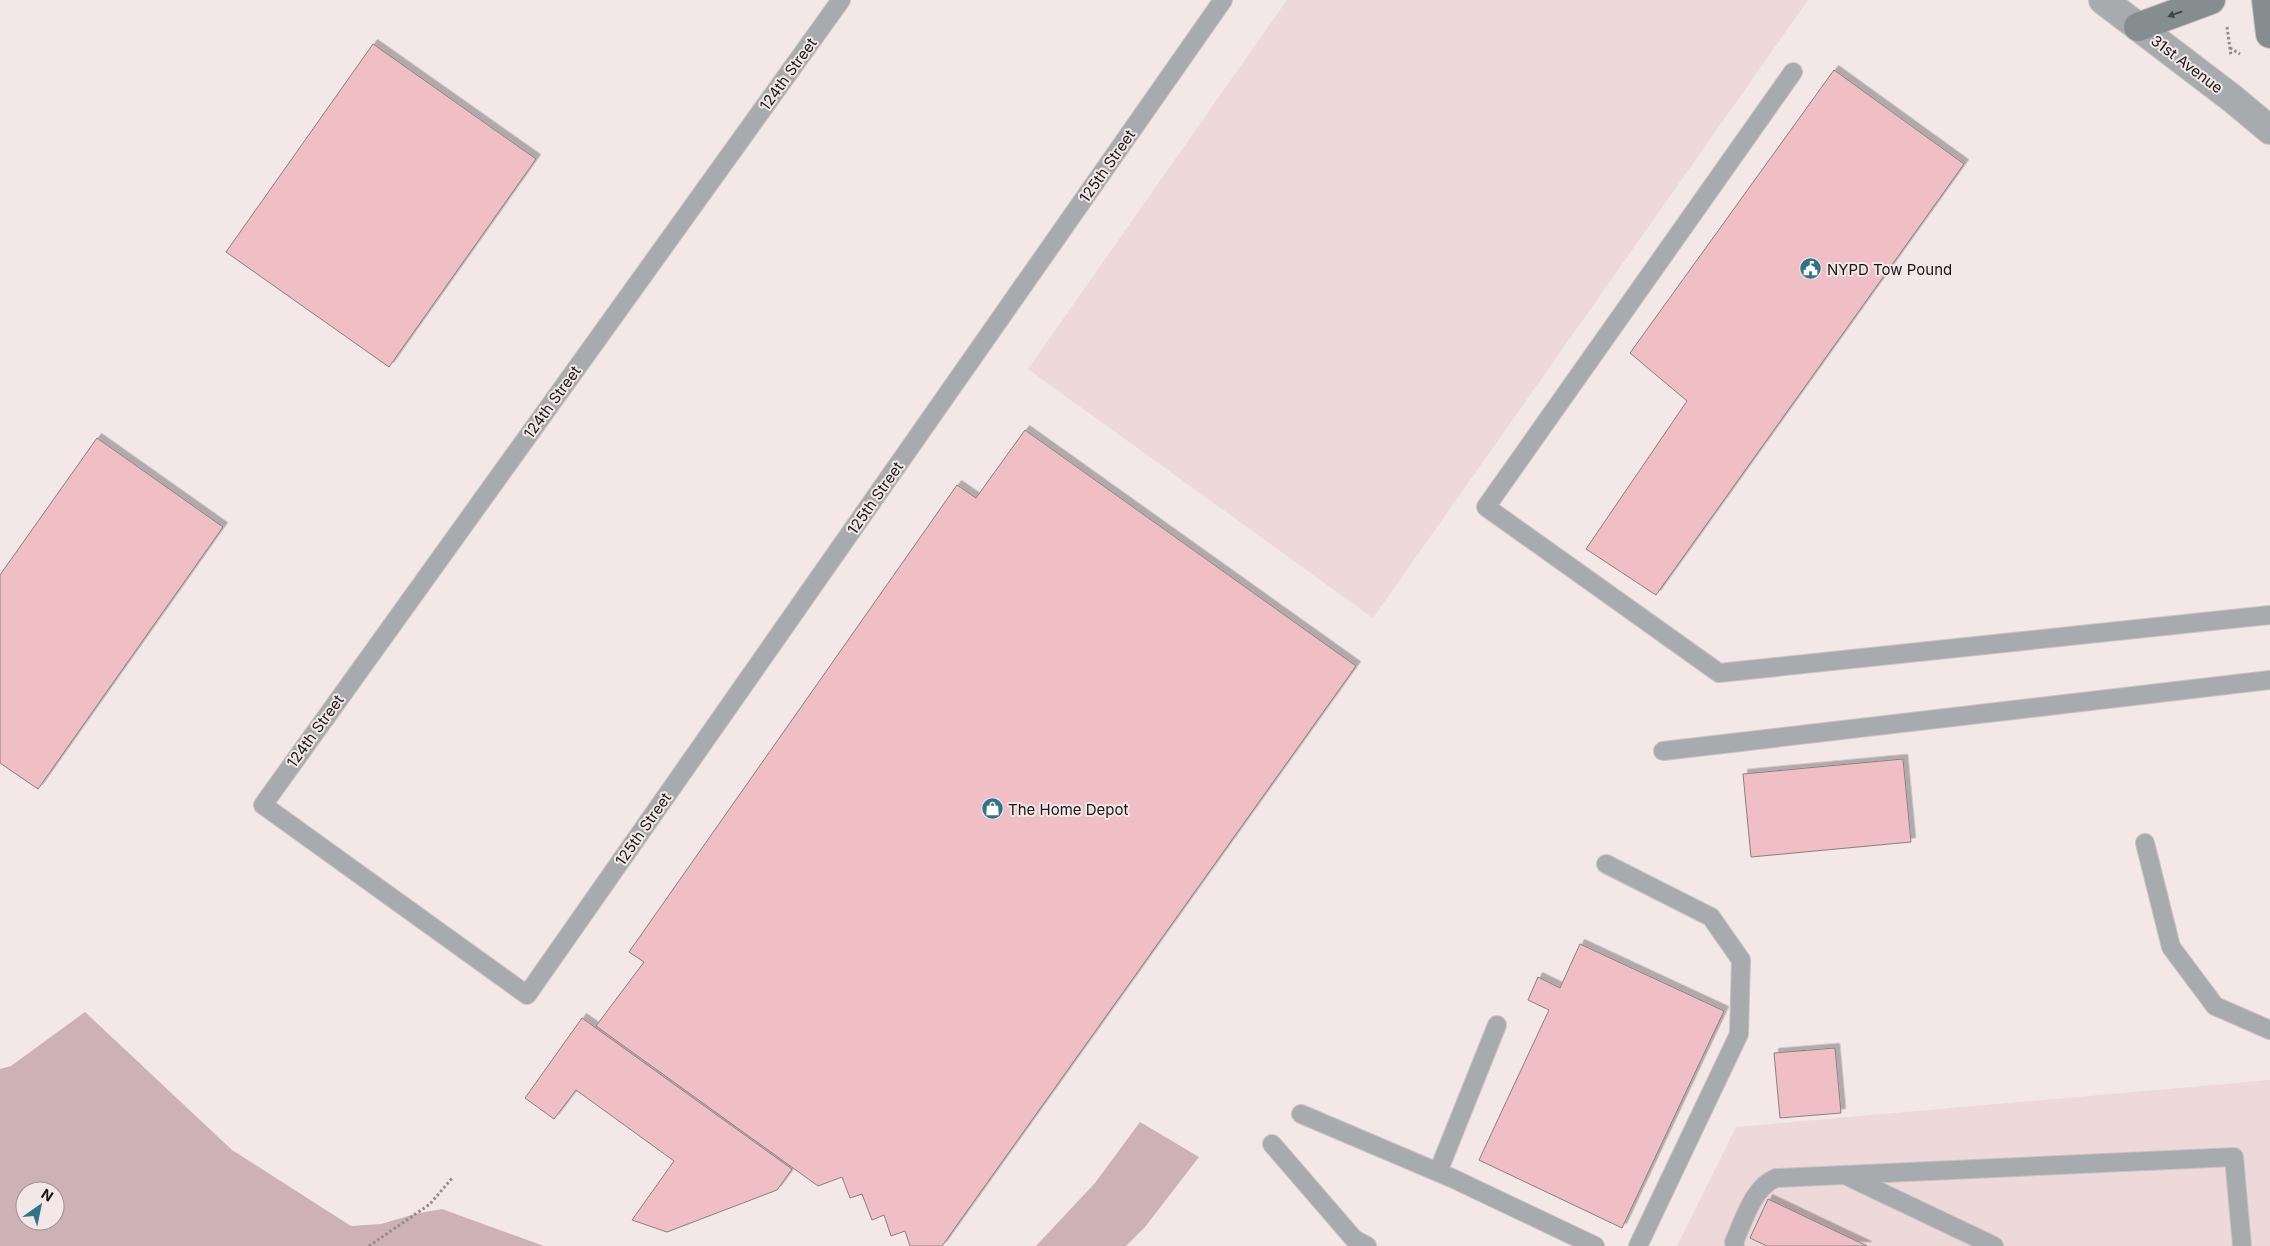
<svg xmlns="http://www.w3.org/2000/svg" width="2270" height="1246" font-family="Inter,sans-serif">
<defs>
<filter id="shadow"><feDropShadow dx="4.5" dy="-4.5" stdDeviation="0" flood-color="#0004"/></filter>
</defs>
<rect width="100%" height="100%" fill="#f3e7e8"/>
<path fill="#edd8da" d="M1287,0H1808L1373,618L1028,369Z
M2270,1080V1246H1677L1736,1127Z"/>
<path fill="#ceb1b4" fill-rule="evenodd" d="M85,1012L232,1150L351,1226L381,1224L415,1214L442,1209L544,1246H0V1069L11,1066ZM25,1191H55V1221H25Z
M1140,1122L1199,1157L1145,1227L1126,1246H1036L1095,1183Z"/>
<path fill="#f0bfc5" stroke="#897f80" filter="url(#shadow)" d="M373,44L536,159L389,367L226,252Z
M1834,70L1964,164L1656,595L1586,549L1687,401L1630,353Z
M1025,430L1356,666L942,1246H910L905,1231L891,1236L884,1215L872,1220L862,1194L850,1198L842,1177L818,1186L596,1026L644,962L629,952L957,485L976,498Z
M97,438L223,527L38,789L0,763V575Z
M1903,759L1911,842L1751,857L1743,774Z
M1580,944L1724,1011L1622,1228L1479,1160L1549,1010L1528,1000L1538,977L1560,988Z
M582,1018L792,1169L777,1190L667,1232L632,1220L674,1161L576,1090L554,1119L525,1098Z
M1835,1048L1841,1113L1780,1118L1774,1053Z
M1768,1199L1867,1246H1767L1750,1238Z"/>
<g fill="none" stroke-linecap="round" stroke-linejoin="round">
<defs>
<path id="lane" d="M841,0L263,805L527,995L1223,0
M1793,72L1486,507L1719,673L2270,615
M1663,751L2270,680
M2145,843L2171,947L2215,1006L2270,1030
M1606,864L1711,917L1741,960L1739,1034L1638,1246
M1301,1114L1454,1179L1595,1246
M1272,1144L1354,1239L1367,1246
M1438,1172L1497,1025
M1849,1177L1994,1246
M1735,1246L1734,1242C1744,1220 1753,1187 1776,1178L2234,1157L2242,1246"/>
<path id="street" d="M2103,0L2233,99L2270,130"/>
<path id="secondary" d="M2266,0L2270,34
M2138,27L2211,0"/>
</defs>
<use href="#lane" stroke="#ccc1c2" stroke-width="20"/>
<use href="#street" stroke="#ccc1c2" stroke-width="30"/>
<use href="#secondary" stroke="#ccc1c2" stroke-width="30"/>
<path stroke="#948c8c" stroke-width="3" stroke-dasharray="2.5 2.5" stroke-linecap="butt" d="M2227,27L2231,56
M2230,48L2240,54
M369,1246L430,1204L453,1177"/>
<use href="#lane" stroke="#a7abad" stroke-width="18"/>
<use href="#street" stroke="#a7abad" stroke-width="28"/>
<use href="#secondary" stroke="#868d8f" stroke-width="28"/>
</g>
<defs><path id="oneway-solid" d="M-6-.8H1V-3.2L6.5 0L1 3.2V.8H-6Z" transform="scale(1.25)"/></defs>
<use fill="#454646" href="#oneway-solid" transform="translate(2175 14) rotate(161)"/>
<defs>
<symbol id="civic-disc" viewBox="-11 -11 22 22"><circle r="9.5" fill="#327386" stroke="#f3e7e8"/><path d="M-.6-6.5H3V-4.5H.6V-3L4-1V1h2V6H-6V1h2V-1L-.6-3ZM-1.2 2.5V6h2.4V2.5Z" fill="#fff"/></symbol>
<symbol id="shop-disc" viewBox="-11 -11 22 22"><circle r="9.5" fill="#327386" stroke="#f3e7e8"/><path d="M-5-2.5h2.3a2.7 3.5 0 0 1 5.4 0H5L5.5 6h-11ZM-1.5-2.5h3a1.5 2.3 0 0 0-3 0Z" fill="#fff"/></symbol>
</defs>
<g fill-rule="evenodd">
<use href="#civic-disc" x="1798" y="256" width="25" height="25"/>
<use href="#shop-disc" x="980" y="796" width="25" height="25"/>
</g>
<g text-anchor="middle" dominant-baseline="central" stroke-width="4" stroke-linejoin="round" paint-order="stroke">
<g font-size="15" fill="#1a1616" stroke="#f3e7e8">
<text transform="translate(2187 64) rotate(37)">31st Avenue</text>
<text transform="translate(788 74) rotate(-54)">124th Street</text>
<text transform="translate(1107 166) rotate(-55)">125th Street</text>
<text transform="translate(552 402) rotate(-54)">124th Street</text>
<text transform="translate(875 498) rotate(-55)">125th Street</text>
<text transform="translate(315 731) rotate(-54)">124th Street</text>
<text transform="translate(643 829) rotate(-55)">125th Street</text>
</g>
<g font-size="15" fill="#1a1616" stroke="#f3e7e8" text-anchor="start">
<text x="1827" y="269">NYPD Tow Pound</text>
<text x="1008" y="809">The Home Depot</text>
</g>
</g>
<g transform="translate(40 1206) rotate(33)"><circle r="24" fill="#f3e7e8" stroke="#9c9394"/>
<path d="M0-4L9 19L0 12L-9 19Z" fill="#327386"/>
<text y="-8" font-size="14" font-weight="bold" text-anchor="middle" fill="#1a1616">N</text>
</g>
</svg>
